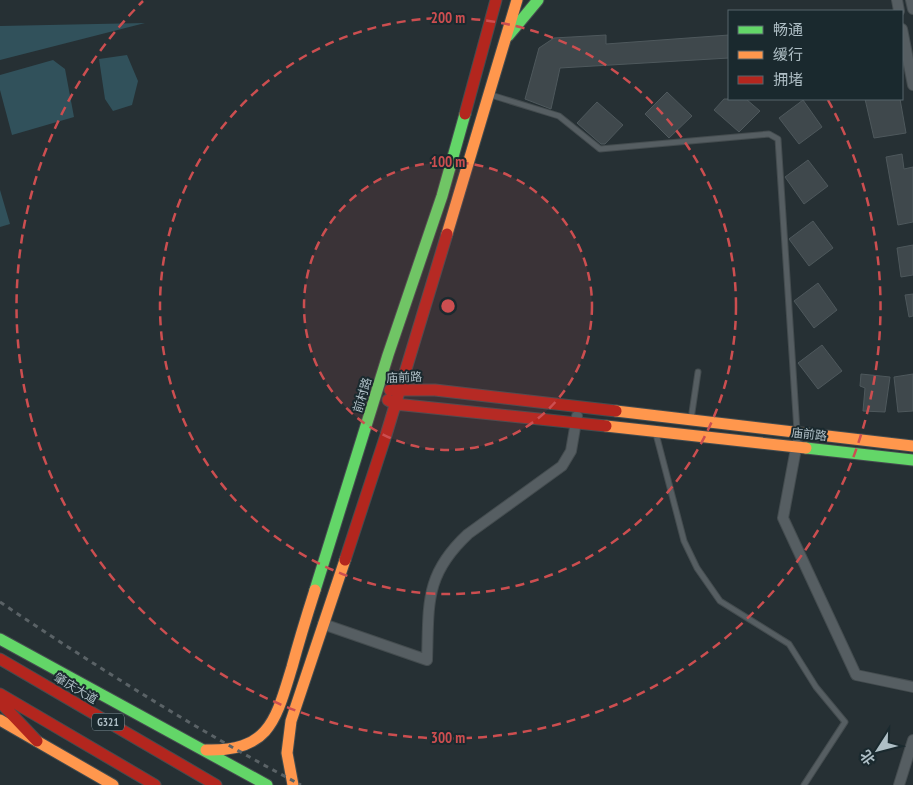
<svg xmlns="http://www.w3.org/2000/svg" width="913" height="785" font-family="'PT Sans Narrow','Noto Sans SC',sans-serif">
<rect width="100%" height="100%" fill="#263034"/>
<path fill="#31515b" d="M145,23L0,60V26Z
M127,55L138,81L132,105L113,111L105,99L99,59Z
M53,60L65,69L74,117L12,135L0,90V75Z
M0,190L10,224L0,227Z"/>
<path fill="#3f484c" stroke="#4e585c" d="M606,35V44L729,35V58L560,68L551,109L525,99L539,48L554,38Z
M667,92L692,116L669,138L645,114Z
M724,99H746L760,111L739,132L714,110Z
M865,99H900L906,133L874,138Z
M803,100L822,127L799,144L779,118Z
M597,102L623,125L605,144H601L577,123Z
M902,154L904,169L913,167V222L898,225L886,157Z
M808,160L828,186L804,204L785,177Z
M813,221L833,248L809,266L789,239Z
M913,245V275L901,277L897,248Z
M818,283L837,310L814,328L794,301Z
M913,294V316L909,317L905,295Z
M822,345L842,371L818,389L798,363Z
M861,374L890,377L885,412L863,411L865,388L860,386Z
M913,374V411L898,412L894,377Z"/>
<g fill="none" stroke-linecap="round" stroke-linejoin="round">
<defs>
<path id="lane" d="M491,95L559,116L600,149L769,134L778,139L797,431
M691,419L698,372
M656,434L684,541L697,568L720,601L789,644L816,687L845,722L804,785"/>
<path id="street" d="M897,0L899,11
M911,0L913,9
M902,29L913,85
M797,443L783,518L856,675L913,687
M323,624L427,660C429,604 424,575 468,534L562,466L571,451L577,416
M899,785L913,740"/>
<path id="fast" d="M508,36L538,0
M806,448L913,460
M315,590L388,355L442,196L465,114
M0,639L267,785"/>
<path id="slow" d="M447,234L517,0
M616,411L913,446
M606,426L806,448
M0,720L113,785
M206,750C270,752 276,719 292,667C299,641 307,615 315,590
M293,785L287,753L291,721L345,560"/>
<path id="jam" d="M465,114L496,0
M390,390H435L616,411
M388,400L395,404L606,426
M345,560L386,435L447,234
M0,659L216,785
M0,694L155,785
M0,702L37,741"/>
</defs>
<use href="#lane" stroke="#444c4f" stroke-width="7"/>
<use href="#street" stroke="#444c4f" stroke-width="12"/>
<use href="#fast" stroke="#444c4f" stroke-width="13"/>
<use href="#slow" stroke="#444c4f" stroke-width="13"/>
<use href="#jam" stroke="#444c4f" stroke-width="13"/>
<use href="#lane" stroke="#565e62" stroke-width="5"/>
<use href="#street" stroke="#565e62" stroke-width="10"/>
<use href="#fast" stroke="#63d668" stroke-width="11"/>
<use href="#slow" stroke="#ff974d" stroke-width="11"/>
<use href="#jam" stroke="#b3261e" stroke-width="11"/>
<path stroke="#5a6266" stroke-width="3" stroke-dasharray="5 5" stroke-linecap="butt" d="M0,602C98,668 197,730 301,785"/>
</g>
<circle cx="448" cy="306" r="144" fill="#cc4e50" fill-opacity=".12"/>
<g fill="none" stroke="#cc4e50" stroke-width="2.5" stroke-dasharray="9 6">
<circle cx="448" cy="306" r="144"/>
<circle cx="448" cy="306" r="288"/>
<path d="M828 100A432 432 0 1 1 143 1"/>
</g>
<g text-anchor="middle" dominant-baseline="central" stroke-width="4" stroke-linejoin="round" paint-order="stroke">
<rect fill="#1a292e" stroke="#829298" stroke-width="1" x="92" y="713.5" width="32" height="17" rx="4"/>
<g font-size="11" font-weight="bold" fill="#afbfc6">
<text x="108" y="722">G321</text>
</g>
<g font-size="12" fill="#afbfc6" stroke="#1a292e">
<text transform="translate(404 377) rotate(-2)">庙前路</text>
<text transform="translate(362 395) rotate(-73)">前村路</text>
<text transform="translate(809 434) rotate(6)">庙前路</text>
<text transform="translate(76 688) rotate(31)">肇庆大道</text>
</g>
</g>
<circle cx="448" cy="306" r="8" fill="#cc4e50" stroke="#1a292e" stroke-width="2.5"/>
<g font-size="15" text-anchor="middle" font-weight="bold" fill="#cc4e50" stroke="#1a292e" stroke-width="4" stroke-linejoin="round" paint-order="stroke">
<text x="448" y="23">200 m</text>
<text x="448" y="167">100 m</text>
<text x="448" y="743">300 m</text>
</g>
<rect x="728" y="10" width="175" height="90" fill="#1a292e" stroke="#56656b"/>
<rect x="738" y="26" width="25" height="8" fill="#63d668" stroke="#56656b"/>
<text x="773" y="35" font-size="15" fill="#afbfc6">畅通</text>
<rect x="738" y="51" width="25" height="8" fill="#ff974d" stroke="#56656b"/>
<text x="773" y="60" font-size="15" fill="#afbfc6">缓行</text>
<rect x="738" y="76" width="25" height="8" fill="#b3261e" stroke="#56656b"/>
<text x="773" y="85" font-size="15" fill="#afbfc6">拥堵</text>
<g transform="translate(878 750) rotate(234)" stroke="#1a292e" stroke-width="4" paint-order="stroke">
<path d="M0-4L9 19L0 12L-9 19Z" fill="#afbfc6"/>
<text y="-8" font-size="14" font-weight="bold" text-anchor="middle" fill="#afbfc6">北</text>
</g>
</svg>
